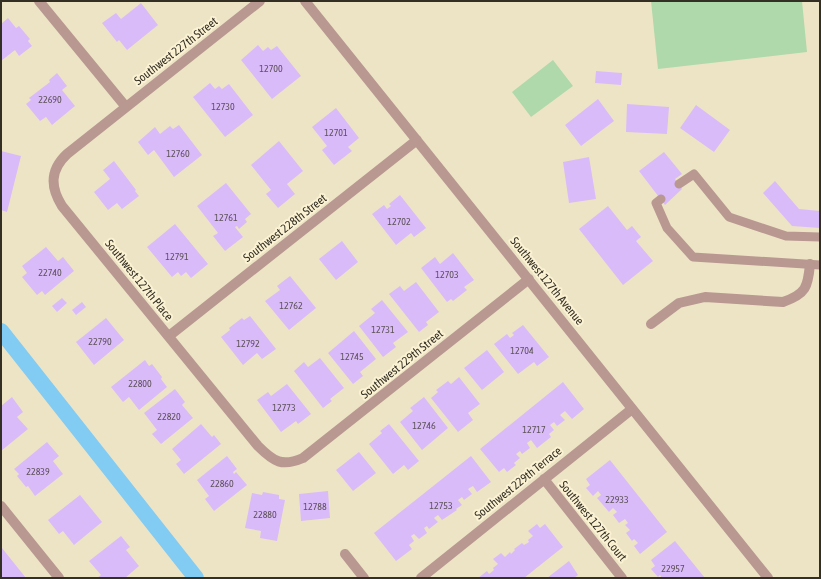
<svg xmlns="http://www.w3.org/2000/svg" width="821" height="579" font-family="'Asap Condensed',sans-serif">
<rect width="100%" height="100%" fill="#ede4c6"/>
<path fill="#afd9aa" d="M651,1H802L807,52L658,69Z
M553,60L573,86L531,117L512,92Z"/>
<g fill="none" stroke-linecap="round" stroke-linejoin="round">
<path stroke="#82cbf2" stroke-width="16" d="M1,331L196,578"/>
</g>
<path fill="#dabbf9" d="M141,3L158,25L127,50L119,40L117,42L102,23L116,13L121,19Z
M8,18L16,28L19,26L30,39L28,41L32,46L19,56L15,50L1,61V24Z
M258,45L263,51L268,47L271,50L277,46L301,76L272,99L241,60Z
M596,71L622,73L621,85L595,83Z
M57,73L67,86L62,90L75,106L52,125L46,117L40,121L26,104L31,100L29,98L50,82L49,80Z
M210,83L215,89L219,86L222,89L229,84L253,115L225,137L193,97Z
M598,99L614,121L581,146L565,125Z
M627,104L669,107L667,134L626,132Z
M696,105L730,130L714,152L680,128Z
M336,108L359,138L348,147L352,151L334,165L322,150L327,146L312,127Z
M179,125L202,155L174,177L154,150L148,155L138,142L155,127L160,134L170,126L173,129Z
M279,141L303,171L287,184L295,194L278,208L266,194L271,190L251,165Z
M1,151L21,156L7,212L1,210Z
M664,152L682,174L675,179L682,189L665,205L639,171Z
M589,157L596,199L569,203L563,162Z
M114,161L136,190L135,191L139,196L122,209L117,203L108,210L94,192L110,179L103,170Z
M775,181L799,209L820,211V228L792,226L763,193Z
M226,183L251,214L245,219L247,222L239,229L237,226L235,227L243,237L225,251L213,236L218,233L197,206Z
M400,195L426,228L414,237L411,233L396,245L372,214L384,205L387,209L391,206L389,204Z
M608,206L627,230L632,226L641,237L636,241L653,261L623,285L579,229Z
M175,224L208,264L191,278L186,272L181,276L178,272L172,277L147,247Z
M342,241L358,262L336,280L319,259Z
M46,247L58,261L63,257L74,271L45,295L42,291L37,295L22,277L27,273L22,266Z
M453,253L474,280L464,287L467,290L453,301L451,299L447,302L421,268L435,257L440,264Z
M290,276L316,308L289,330L265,301L280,290L277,286Z
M416,282L439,312L426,322L428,325L419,332L389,294L400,286L404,291Z
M62,298L67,303L57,312L52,306Z
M382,300L408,332L393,343L396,347L383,357L359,326L375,313L371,309Z
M82,302L86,307L76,315L72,310Z
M250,316L276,349L262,359L257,353L243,365L221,337L230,330L229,328L242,318L244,320Z
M106,318L124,340L94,365L76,342Z
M523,325L549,357L537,366L534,362L518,374L494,344L507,334L510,338L514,335L512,333Z
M354,331L376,359L360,372L363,376L353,384L328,353Z
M487,350L504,372L482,390L464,368Z
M320,358L344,388L330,399L332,401L323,408L294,371L304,362L308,367Z
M145,360L149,366L152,364L162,377L161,379L167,387L139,410L129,397L123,402L111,387Z
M459,377L480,404L468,413L473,420L458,432L431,398L438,392L436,390L448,381L451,384Z
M563,382L584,409L572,419L565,411L560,415L565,420L557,426L554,422L550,425L554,430L549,434L551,437L537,448L531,440L527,443L530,448L522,454L520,451L516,454L520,458L514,463L516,465L507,472L504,468L499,472L480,449Z
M287,384L311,414L298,424L296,421L281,432L257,400L268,392L271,396Z
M175,389L185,402L182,405L193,418L161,444L152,434L157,430L144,413Z
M12,397L23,412L17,417L28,429L1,451V406Z
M424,397L448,428L422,450L400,422L413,411L410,408Z
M201,424L212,437L214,435L221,444L184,474L176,464L181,460L172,449Z
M389,424L419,461L408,470L404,465L393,474L369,444L382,433L380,431Z
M47,442L59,456L53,461L63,474L35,496L28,486L26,487L17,476L19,474L14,469Z
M359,452L376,473L353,491L336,470Z
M227,456L237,469L233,472L234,474L236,472L247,485L214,511L205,499L209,496L197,480Z
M471,456L491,482L477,492L473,486L468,489L472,494L464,500L462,497L458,500L462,505L456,509L457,510L442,520L438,515L434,518L438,522L429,529L427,526L424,528L427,533L419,539L414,534L411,536L414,541L409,545L412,549L396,561L374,533Z
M610,460L667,532L640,554L634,546L638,543L634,539L632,541L626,533L630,530L625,525L628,523L625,519L619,523L613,515L617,512L613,508L609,512L597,498L601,495L598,491L593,496L586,488L590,485L586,479Z
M328,491L330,518L301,521L299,494Z
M263,492L279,495V499L285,500L277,541L260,538L261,531L245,528L252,493L262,495Z
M80,495L102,522L74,545L63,531L59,534L48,520Z
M537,524L540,528L545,524L563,547L524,578H478L487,571L489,574L494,570L493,568L498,564L493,559L501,553L505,557L510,552L511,554L515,550L514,549L522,543L524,545L529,542L528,540L533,536L528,531Z
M121,536L130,547L126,550L139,566L125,578H97L101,575L89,561Z
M675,541L705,578H662L660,575L658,577L651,569L655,566L651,560Z
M2,548L26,578H1V549Z
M569,561L578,575L574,578H547Z"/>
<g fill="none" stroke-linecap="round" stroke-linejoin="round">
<path stroke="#b99891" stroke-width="9" d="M679,184L694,174L729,217L786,236L820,237
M661,199L656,203L667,228L693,257L820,265"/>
<path stroke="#b99891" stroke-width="10" d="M39,1L126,107
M260,1L67,154C50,170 50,187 62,206L258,446C274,462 282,467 303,458L529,279
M305,1L768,578
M651,324L679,303L705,297L783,302C806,294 808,287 810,264
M169,336L417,140
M544,479L622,578
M1,506L59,578
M345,554L364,578
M421,578L632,409"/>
</g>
<g text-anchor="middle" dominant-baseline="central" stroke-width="4" stroke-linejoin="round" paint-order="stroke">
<g font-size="10" fill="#5d5259">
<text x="271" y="68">12700</text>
<text x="50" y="99">22690</text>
<text x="223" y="106">12730</text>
<text x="336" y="132">12701</text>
<text x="178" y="153">12760</text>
<text x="226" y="217">12761</text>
<text x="399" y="221">12702</text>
<text x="177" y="256">12791</text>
<text x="50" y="272">22740</text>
<text x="447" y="274">12703</text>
<text x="291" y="305">12762</text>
<text x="383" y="329">12731</text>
<text x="100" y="341">22790</text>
<text x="248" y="343">12792</text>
<text x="522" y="350">12704</text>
<text x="352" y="356">12745</text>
<text x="140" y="383">22800</text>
<text x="284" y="407">12773</text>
<text x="169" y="416">22820</text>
<text x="424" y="425">12746</text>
<text x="534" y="429">12717</text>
<text x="38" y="471">22839</text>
<text x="222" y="483">22860</text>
<text x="617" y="499">22933</text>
<text x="441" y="505">12753</text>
<text x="315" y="506">12788</text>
<text x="265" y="514">22880</text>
<text x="673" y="568">22957</text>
</g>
<g font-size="12" fill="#332f24" stroke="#fbf1d3">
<text transform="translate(176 51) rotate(-38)">Southwest 227th Street</text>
<text transform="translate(285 228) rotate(-38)">Southwest 228th Street</text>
<text transform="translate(139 280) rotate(51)">Southwest 127th Place</text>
<text transform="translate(547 281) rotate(51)">Southwest 127th Avenue</text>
<text transform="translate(402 364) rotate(-39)">Southwest 229th Street</text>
<text transform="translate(518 483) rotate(-39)">Southwest 229th Terrace</text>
<text transform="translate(593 521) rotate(51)">Southwest 127th Court</text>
</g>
</g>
<rect width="821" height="579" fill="none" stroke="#332f24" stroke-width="4"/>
</svg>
